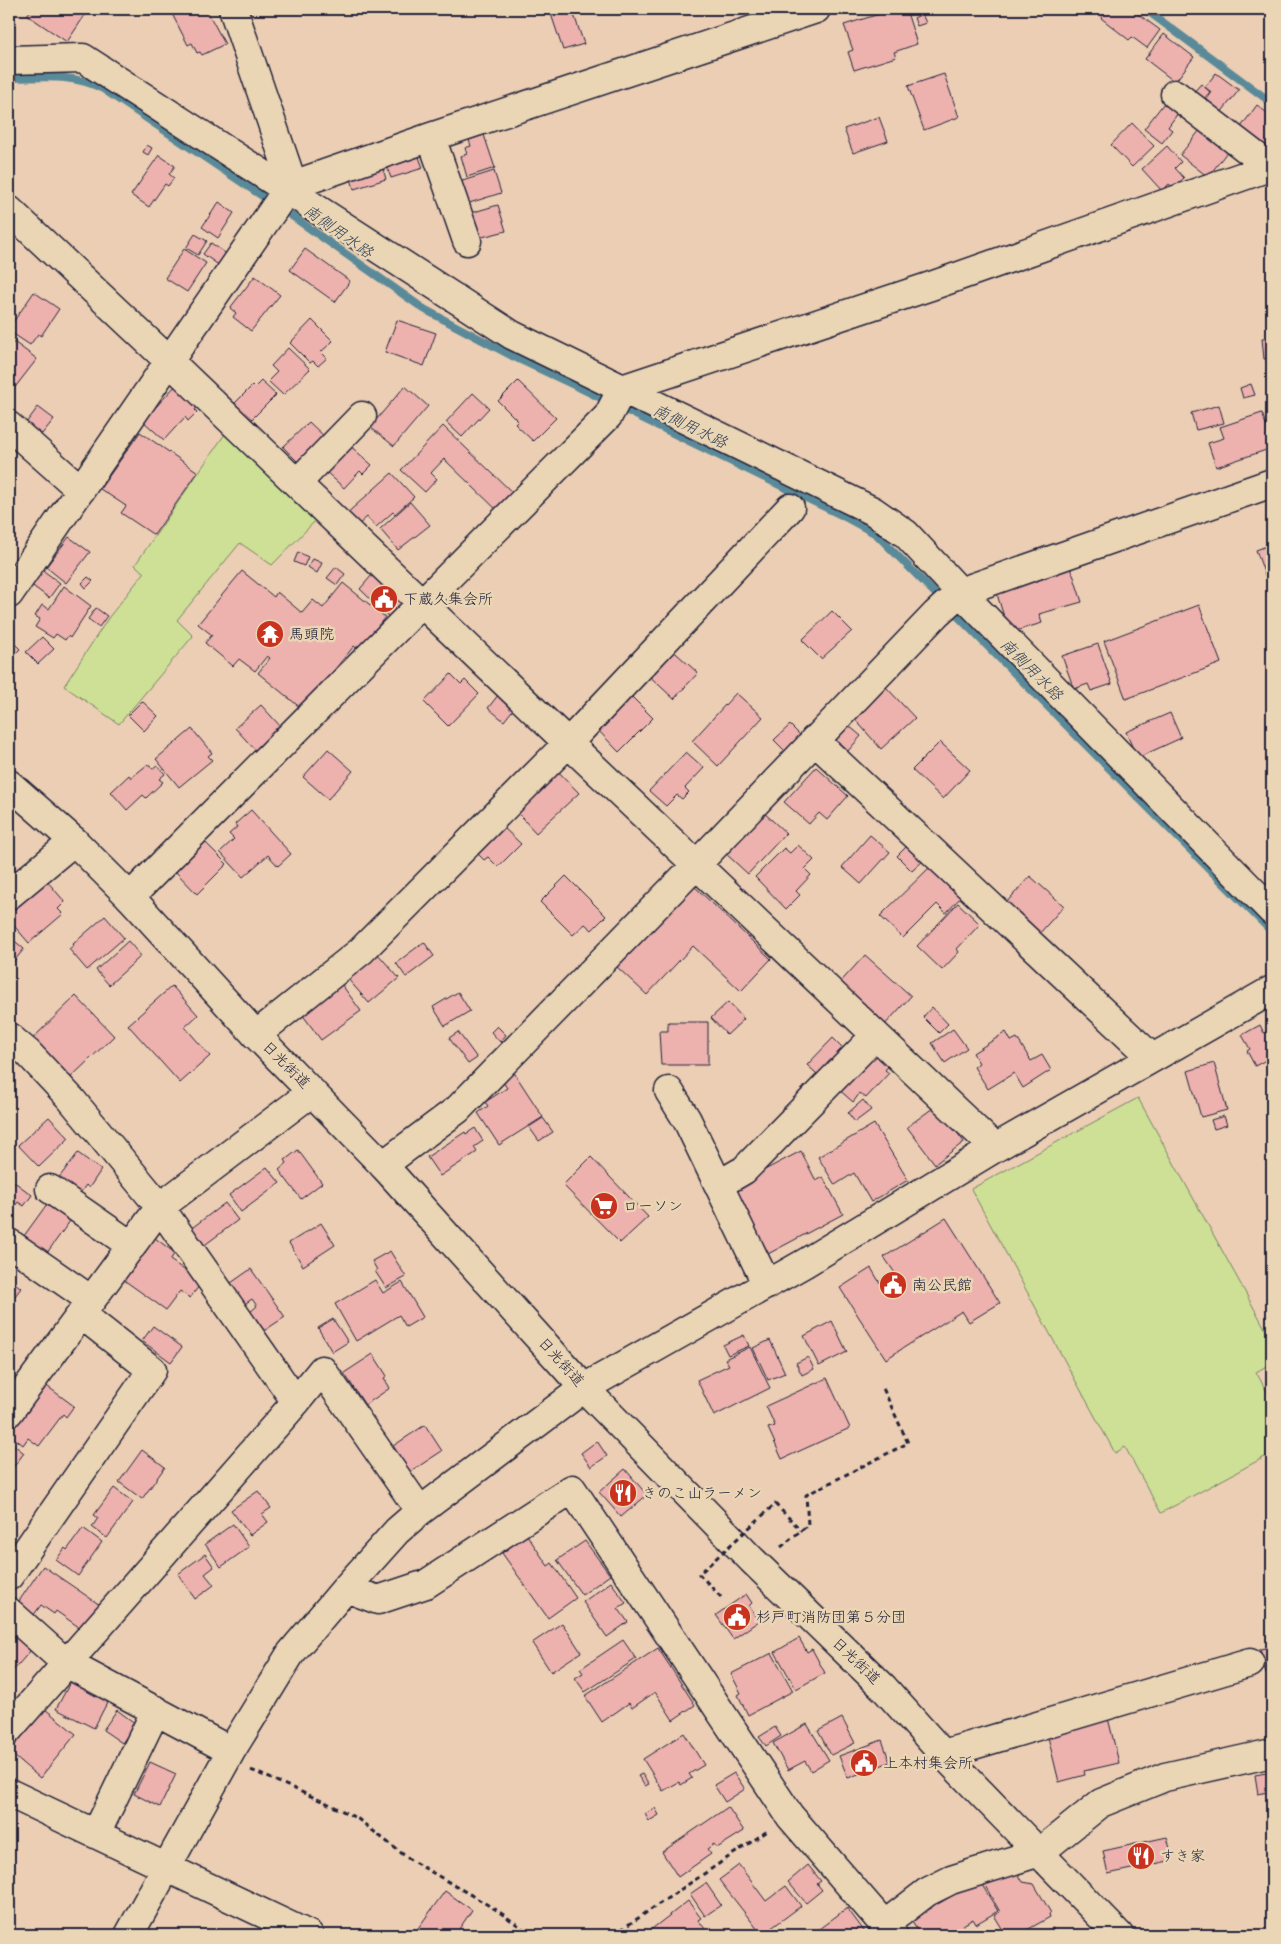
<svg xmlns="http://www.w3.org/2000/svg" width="1281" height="1944" font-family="'Balsamiq Sans','Klee One',sans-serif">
<rect width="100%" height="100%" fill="#ebceb3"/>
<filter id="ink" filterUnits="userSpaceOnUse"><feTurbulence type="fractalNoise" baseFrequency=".02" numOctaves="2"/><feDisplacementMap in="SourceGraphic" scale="10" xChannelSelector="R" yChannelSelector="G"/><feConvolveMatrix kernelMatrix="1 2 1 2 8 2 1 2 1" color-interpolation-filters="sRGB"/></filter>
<g filter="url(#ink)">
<path fill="#cde095" stroke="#788168" d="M227,431L317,519L272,565L240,543L177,620L193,636L119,724L64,686L109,617L144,573L135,565Z
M1138,1098L1272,1341V1363L1256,1372L1272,1401V1453L1161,1513L1125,1447L1115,1453L971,1189Z"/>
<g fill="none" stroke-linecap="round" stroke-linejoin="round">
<path stroke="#5a8a99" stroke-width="8" d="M1145,9L1272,103
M9,78C43,78 73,73 103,89L289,214L424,309L514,357L580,388L843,516L876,534L1272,932"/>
</g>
<path fill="#edb1ae" stroke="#22223b" d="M32,9H89L67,42L27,15Z
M173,9H206L225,44L202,55L200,52L197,53L192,43L188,45L170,10Z
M569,9H572L584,44L563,50L551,14Z
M895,9H906L917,44L894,52L896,57L854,70L848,52L853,50L844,25Z
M1108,9H1131L1160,30L1147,48L1132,37L1129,40L1101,18Z
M922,14L926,23L917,26L914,18Z
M1164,34L1194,57L1175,82L1145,59Z
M1216,73L1239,90L1220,114L1204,102L1211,92L1205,87Z
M944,74L959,117L924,130L908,86Z
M1201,84L1210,92L1200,103L1191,95Z
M1164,103L1178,113L1168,127L1172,130L1162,143L1144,129Z
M1257,105L1272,117V148L1268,154L1238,131Z
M879,117L888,141L853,153L844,129Z
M1132,123L1154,146L1132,167L1111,145Z
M1200,130L1227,152L1208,177L1180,155Z
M484,135L495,168L467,177L461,156L467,154L465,148L471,146L469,140Z
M147,145L152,148L148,155L143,152Z
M1167,146L1181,162L1175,168L1184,178L1173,188L1169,184L1162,191L1142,169Z
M159,155L175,166L169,174L174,178L168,186L165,184L149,207L131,195Z
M419,157L423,168L391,178L387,167Z
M383,169L386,179L354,189L351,179Z
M494,171L501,193L463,205L456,183Z
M219,202L234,213L218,238L202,227Z
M498,205L506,231L474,239L467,214Z
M195,234L207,241L198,255L186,248Z
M211,243L228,255L220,266L203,254Z
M184,249L206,263L187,292L165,278Z
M305,249L350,281L335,302L290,270Z
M255,276L280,295L251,331L233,317L236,313L230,308Z
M34,292L59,309L41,336L38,334L30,345L9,331V328Z
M312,320L333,341L321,352L327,358L318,366L313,361L310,363L290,343Z
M397,320L436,333L424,366L385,352Z
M1272,337V359H1264L1262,338Z
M14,342L37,359L9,395V349Z
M288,348L310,369L283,395L268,381L277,372L271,366Z
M261,381L276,395L248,423L231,407L252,386L254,388Z
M518,381L556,418L533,441L515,424L518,421L498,401Z
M1251,384L1255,395L1243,398L1240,388Z
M176,385L198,406L195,410L197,412L188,421L185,417L164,440L143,421Z
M405,386L428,406L394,446L370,427Z
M473,393L489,408L462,437L446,422Z
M1219,405L1224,423L1196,430L1191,413Z
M38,407L54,419L42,434L26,423Z
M1262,413L1272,442V448L1216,467L1208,443L1224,438L1220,427Z
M309,422L326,438L300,464L283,447Z
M443,426L515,495L499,512L444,459L431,473L437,479L425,492L401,470Z
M140,432L198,472L154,535L121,513L126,506L100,489Z
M348,444L372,465L363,474L360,471L344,488L324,470Z
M392,473L414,497L395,514L393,512L376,527L367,517L356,527L345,515Z
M410,502L430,525L398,550L380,529Z
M69,537L90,552L66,583L46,567Z
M1272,544V595L1256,550Z
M298,552L308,557L304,566L294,562Z
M313,559L322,563L317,573L308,567Z
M336,567L345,574L337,585L327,578Z
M1071,568L1082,602L1039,614L1042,623L1009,633L996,591Z
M41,569L60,583L49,598L30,584Z
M242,571L274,597L277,592L302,613L313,600L323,608L343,583L385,617L359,650L354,646L302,709L258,673L270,658L267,656L255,671L239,659L233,666L205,643L212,635L198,624Z
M372,575L405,606L392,620L360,589Z
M88,577L93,581L86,588L82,583Z
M64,586L91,606L70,638L68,636L65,640L56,634L53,638L35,627L40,619L35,616L42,605L49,609Z
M1199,605L1221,663L1126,699L1104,641Z
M96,608L107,616L99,627L88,619Z
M832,611L852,631L821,659L802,640Z
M42,637L54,649L38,664L26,652Z
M9,638L20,649L12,657L16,661L9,669Z
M1098,644L1112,684L1091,691L1088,684L1074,689L1062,656Z
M668,646L698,673L674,699L645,672Z
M451,674L461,684L465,680L479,694L448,726L424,702Z
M886,687L915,718L881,749L853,717Z
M736,693L763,717L718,766L692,741Z
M499,694L515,707L504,721L488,708Z
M630,695L653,718L619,752L596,728Z
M142,701L158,716L144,731L128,715Z
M261,705L282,728L257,752L235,728Z
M1170,713L1181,738L1137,758L1126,732Z
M790,725L802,737L786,752L774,740Z
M848,725L861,736L848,751L835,739Z
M192,729L212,753L208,756L212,760L179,787L156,759Z
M940,742L970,770L943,799L912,770Z
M328,749L353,771L328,799L303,777Z
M686,752L704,768L685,788L689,792L682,799L677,795L666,806L649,791Z
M148,764L152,769L157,765L165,774L159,779L163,782L146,798L143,795L127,810L111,792L129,775L131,778Z
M554,767L579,793L536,833L511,806Z
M816,767L848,796L827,820L819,813L809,824L784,802Z
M251,810L291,854L278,866L268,855L243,877L220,852L234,839L229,834L237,827L235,824Z
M762,811L786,833L748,874L724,852Z
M503,827L521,844L498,867L488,857L484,860L477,853Z
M870,835L890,852L861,884L842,867Z
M204,841L227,864L197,894L174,870Z
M909,844L925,859L912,871L897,856Z
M798,845L814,860L805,869L811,875L796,891L800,895L786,909L755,877L784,848L790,853Z
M932,865L962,896L946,913L937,904L903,938L880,916Z
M566,876L606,916L592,930L585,924L573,935L540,902Z
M1030,876L1064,906L1039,934L1005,904Z
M47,881L65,902L58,909L63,914L29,943L9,920V910L17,902L19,904Z
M694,886L771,959L741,991L693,946L647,995L617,967Z
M958,903L980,924L957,949L959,952L942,970L917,946Z
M105,916L124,938L87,970L69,949L74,945L73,944Z
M9,936L24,949L9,967Z
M128,941L141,956L109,985L96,970Z
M424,942L434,956L406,977L396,963Z
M377,953L399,978L369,1003L347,978Z
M865,955L911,996L882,1028L836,987Z
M342,985L361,1011L321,1040L302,1014Z
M172,986L198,1015L185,1027L210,1056L180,1083L128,1025Z
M458,992L470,1011L445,1026L433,1007Z
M76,996L114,1036L67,1081L29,1042Z
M728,1002L744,1019L727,1035L711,1018Z
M932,1007L948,1024L939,1033L923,1017Z
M668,1022H708V1065H661L659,1031H668Z
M1260,1025L1264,1033L1268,1031L1272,1038V1070L1266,1060L1255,1066L1247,1051L1250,1049L1242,1035Z
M497,1026L506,1035L500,1042L491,1032Z
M953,1029L967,1048L945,1063L932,1043Z
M458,1032L477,1058L468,1064L449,1038Z
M1006,1032L1011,1041L1017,1038L1031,1061L1042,1055L1051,1070L1023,1088L1014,1073L988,1089L974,1067L979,1063L973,1053Z
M833,1038L850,1055L825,1081L807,1065Z
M871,1047L890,1064L885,1070L889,1073L866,1098L860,1093L853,1102L836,1087Z
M1214,1063L1227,1110L1201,1117L1188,1071Z
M513,1071L543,1117L499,1145L478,1113L488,1106L485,1102L507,1088L501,1079Z
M863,1100L871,1110L855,1122L848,1113Z
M937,1105L964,1142L935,1164L907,1127Z
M1224,1116L1227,1125L1214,1129L1211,1120Z
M49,1117L69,1138L39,1167L18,1145Z
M543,1118L553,1132L539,1141L529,1127Z
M874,1124L908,1180L871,1202L854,1173L835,1185L818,1157Z
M475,1128L483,1141L474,1147L477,1152L440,1176L427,1157L465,1132L466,1134Z
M298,1150L322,1183L301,1199L279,1170L287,1163L285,1160Z
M801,1151L816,1181L823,1177L843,1214L766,1255L730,1188Z
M78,1153L101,1170L89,1188L86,1185L75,1200L54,1184Z
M591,1157L648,1217L620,1243L563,1185Z
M267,1167L280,1183L241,1212L229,1195Z
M9,1178L32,1195L24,1206L18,1202L10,1213L9,1212Z
M225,1203L238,1220L198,1250L185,1233Z
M47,1204L70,1221L44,1257L21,1240Z
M946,1218L1000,1303L969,1322L962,1311L886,1359L840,1288L871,1268L880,1283L895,1273L884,1257Z
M321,1223L335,1245L303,1266L289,1243Z
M155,1238L175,1253L170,1260L202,1282L190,1298L180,1291L166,1310L121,1278L147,1243L150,1245Z
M390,1251L406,1277L386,1288L375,1271L377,1270L372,1261Z
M251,1269L285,1317L262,1332L249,1313L257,1306L252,1299L243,1305L228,1285Z
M9,1278L21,1288L9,1304Z
M375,1280L383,1293L402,1282L423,1317L406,1327L399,1315L356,1341L335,1304Z
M333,1319L348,1342L332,1352L318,1328Z
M832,1321L847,1352L819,1366L804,1336Z
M153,1326L182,1347L171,1362L142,1341Z
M744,1335L749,1346L728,1355L723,1345Z
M770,1340L785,1373L768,1380L753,1348Z
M750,1347L770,1388L714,1416L697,1380L729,1365L725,1359Z
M373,1354L387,1376L384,1378L390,1388L365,1405L344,1373Z
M808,1357L814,1369L802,1375L796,1363Z
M827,1378L850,1428L782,1459L768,1428L775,1426L766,1406Z
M40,1381L74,1406L66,1417L63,1414L39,1446L28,1438L23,1445L9,1434V1423Z
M425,1425L442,1451L407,1474L390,1448Z
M9,1441L24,1453L9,1473Z
M597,1441L607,1456L591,1467L581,1453Z
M142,1450L165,1467L142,1499L119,1482Z
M625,1469L647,1495L621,1517L599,1492Z
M114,1488L133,1502L107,1538L92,1527L98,1518L94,1515Z
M258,1491L271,1508L262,1514L268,1522L250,1535L231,1510Z
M233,1524L249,1547L221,1567L205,1544Z
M83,1528L102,1542L78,1576L56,1560L65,1548L67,1550Z
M527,1535L548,1566L552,1563L576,1598L548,1618L502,1553Z
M585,1541L610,1575L582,1595L557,1560Z
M205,1554L214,1567L205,1574L214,1585L195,1599L178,1574Z
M43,1566L100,1605L83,1630L56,1611L54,1614L41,1605L33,1616L17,1604Z
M611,1582L626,1603L618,1608L628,1622L607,1637L583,1602Z
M746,1594L752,1603L749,1606L759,1621L733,1639L716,1615Z
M562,1623L581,1652L551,1672L532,1643Z
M9,1630L31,1650L11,1673L9,1671Z
M799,1638L807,1652L812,1649L825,1673L796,1689L775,1652Z
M623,1640L636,1659L585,1692L575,1678L583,1673L580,1669Z
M1272,1647V1672L1266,1674L1260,1649Z
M658,1648L695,1705L673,1720L655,1692L632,1708L629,1703L602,1722L585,1696Z
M772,1653L793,1691L748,1715L738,1695L741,1693L731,1674Z
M71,1681L109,1699L94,1728L56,1709Z
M45,1709L76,1734L40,1778L9,1752Z
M117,1710L136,1724L122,1743L103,1730Z
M842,1718L855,1743L831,1755L818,1731Z
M1108,1718L1119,1763L1084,1771L1085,1775L1059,1782L1047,1733Z
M807,1724L829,1760L811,1771L805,1761L788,1770L773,1743Z
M775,1727L781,1736L766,1746L759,1737Z
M684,1733L704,1765L689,1774L692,1778L681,1785L679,1782L663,1791L643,1759Z
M882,1740L890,1762L848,1778L839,1756Z
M150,1762L176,1774L160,1807L134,1794Z
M1272,1772V1791L1258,1794L1255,1775Z
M734,1773L745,1789L725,1802L714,1785Z
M642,1774L649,1784L645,1786L638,1776Z
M728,1807L744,1831L717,1848L714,1844L707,1849L711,1854L678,1877L662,1852Z
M655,1808L659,1815L649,1821L645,1814Z
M1167,1837L1173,1860L1108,1874L1103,1851Z
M739,1865L766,1901L786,1886L801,1906L762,1935L719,1880Z
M808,1865L821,1881L817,1884L822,1890L806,1903L788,1882Z
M1014,1867L1023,1882L1034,1884L1051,1913L1049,1914L1050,1917L1018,1935H1006L994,1915L1000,1912L984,1884Z
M979,1880L998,1911L976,1924L973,1919L963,1925L966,1930L959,1934L957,1931L949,1935H938L936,1932L932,1935H920L909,1917L936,1901L938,1904Z
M706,1883L721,1905L705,1916L690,1894Z
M445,1891L472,1910L455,1935H413Z
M688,1901L701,1918L698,1920L710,1935H644Z
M847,1908L867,1935H811Z
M1053,1928L1056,1935H1034Z"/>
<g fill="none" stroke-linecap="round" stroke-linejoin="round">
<defs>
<path id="minor" d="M9,60L83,58L512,335L873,511L906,534L960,592L1272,911
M1175,94L1270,167
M431,137L467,241
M293,185L431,137L816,9
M9,210L169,361L568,743L995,1148
M9,426L81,490
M297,483L362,416
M9,594L280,200L287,190L293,185L233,9
M814,740L1152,1058
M9,895L74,841
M130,897L608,416L622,389L931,286L1272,166
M256,1035L361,951L568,743L790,508
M9,1037L28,1053L71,1099L160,1207L296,1402
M669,1091L687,1120L767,1285
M383,1165L458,1109L697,864L936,614L960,592L1272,483
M717,1182L732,1177L744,1170L876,1035
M50,1189L132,1246
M9,1243L91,1300
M9,1412L160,1207L312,1092
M9,1576L152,1370L81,1314
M346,1588L378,1600L426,1584L572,1489L790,1816L893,1935
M9,1612L66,1663L231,1751
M9,1729L296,1402L322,1370L420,1511
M943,1754L1250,1663
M9,1793L309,1935
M96,1834L156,1710
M884,1925L927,1892L951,1880L1040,1852L1101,1803L1165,1777L1272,1753
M129,1935L231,1751L291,1653L346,1588L397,1531L420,1511L584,1388L805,1263L995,1148L1272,990"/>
<path id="highway" d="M9,784L74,841L130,897L256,1035L383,1165L584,1388L752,1560L884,1688L943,1754L1119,1935"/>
</defs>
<use href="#minor" stroke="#22223b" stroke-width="31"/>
<use href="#highway" stroke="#22223b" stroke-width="31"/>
<path stroke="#22223b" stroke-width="3" stroke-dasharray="5 4" stroke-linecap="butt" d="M781,1547L808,1525L806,1495L908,1443L882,1386
M251,1770L329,1804L358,1819L409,1859L495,1909L532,1935
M613,1935L769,1830"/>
<use href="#minor" stroke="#ead5b4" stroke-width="28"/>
<use href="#highway" stroke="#ead5b4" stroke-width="28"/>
<path stroke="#22223b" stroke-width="3" stroke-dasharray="5 4" stroke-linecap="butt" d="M721,1597L699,1574L775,1504L802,1531"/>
</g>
</g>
<defs>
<symbol id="civic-disc" viewBox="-11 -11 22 22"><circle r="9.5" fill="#c8321e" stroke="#ead5b4"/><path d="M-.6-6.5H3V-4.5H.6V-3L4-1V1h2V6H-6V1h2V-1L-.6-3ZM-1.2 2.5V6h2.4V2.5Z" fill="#fff"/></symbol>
<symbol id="temple-disc" viewBox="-11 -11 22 22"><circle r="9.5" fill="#c8321e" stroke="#ead5b4"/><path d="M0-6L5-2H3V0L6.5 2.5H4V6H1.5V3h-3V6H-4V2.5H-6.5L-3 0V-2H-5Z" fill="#fff"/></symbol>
<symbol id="supermarket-disc" viewBox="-11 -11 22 22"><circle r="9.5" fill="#c8321e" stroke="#ead5b4"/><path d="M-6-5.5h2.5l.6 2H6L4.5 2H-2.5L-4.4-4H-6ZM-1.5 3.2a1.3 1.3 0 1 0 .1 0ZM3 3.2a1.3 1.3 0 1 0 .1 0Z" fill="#fff"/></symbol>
<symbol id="restaurant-disc" viewBox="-11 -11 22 22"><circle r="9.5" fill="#c8321e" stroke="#ead5b4"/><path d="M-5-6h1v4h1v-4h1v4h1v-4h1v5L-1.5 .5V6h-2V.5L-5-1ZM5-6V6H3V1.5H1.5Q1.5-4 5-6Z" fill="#fff"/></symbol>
</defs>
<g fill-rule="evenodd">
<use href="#civic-disc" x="368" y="583" width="32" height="32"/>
<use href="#temple-disc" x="254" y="618" width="32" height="32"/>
<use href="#supermarket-disc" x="588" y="1190" width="32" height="32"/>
<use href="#civic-disc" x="877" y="1269" width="32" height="32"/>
<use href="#restaurant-disc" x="607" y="1477" width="32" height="32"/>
<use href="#civic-disc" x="721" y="1601" width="32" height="32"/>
<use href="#civic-disc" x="848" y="1747" width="32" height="32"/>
<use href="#restaurant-disc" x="1125" y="1840" width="32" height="32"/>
</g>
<g text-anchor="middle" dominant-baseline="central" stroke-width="5" stroke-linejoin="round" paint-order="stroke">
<g font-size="15" fill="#22223b" stroke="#ead5b4" text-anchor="start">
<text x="403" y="599">下蔵久集会所</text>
<text x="289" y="634">馬頭院</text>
<text x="623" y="1206">ローソン</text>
<text x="912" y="1285">南公民館</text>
<text x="642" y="1493">きのこ山ラーメン</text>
<text x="756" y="1617">杉戸町消防団第５分団</text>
<text x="883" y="1763">上本村集会所</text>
<text x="1160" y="1856">すき家</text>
</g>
<g font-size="15" fill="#22223b" stroke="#ead5b4">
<text transform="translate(286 1065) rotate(45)">日光街道</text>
<text transform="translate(561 1362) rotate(48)">日光街道</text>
<text transform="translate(856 1661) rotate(44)">日光街道</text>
</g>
<g font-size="16" font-style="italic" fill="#35455a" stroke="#ead5b4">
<text transform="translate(338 232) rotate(35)">南側用水路</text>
<text transform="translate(690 427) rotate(26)">南側用水路</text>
<text transform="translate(1031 670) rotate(45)">南側用水路</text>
</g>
</g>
<rect width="1281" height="1944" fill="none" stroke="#ead5b4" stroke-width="30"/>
<rect x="15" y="15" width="1251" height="1914" fill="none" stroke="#22223b" stroke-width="2" filter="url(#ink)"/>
</svg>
